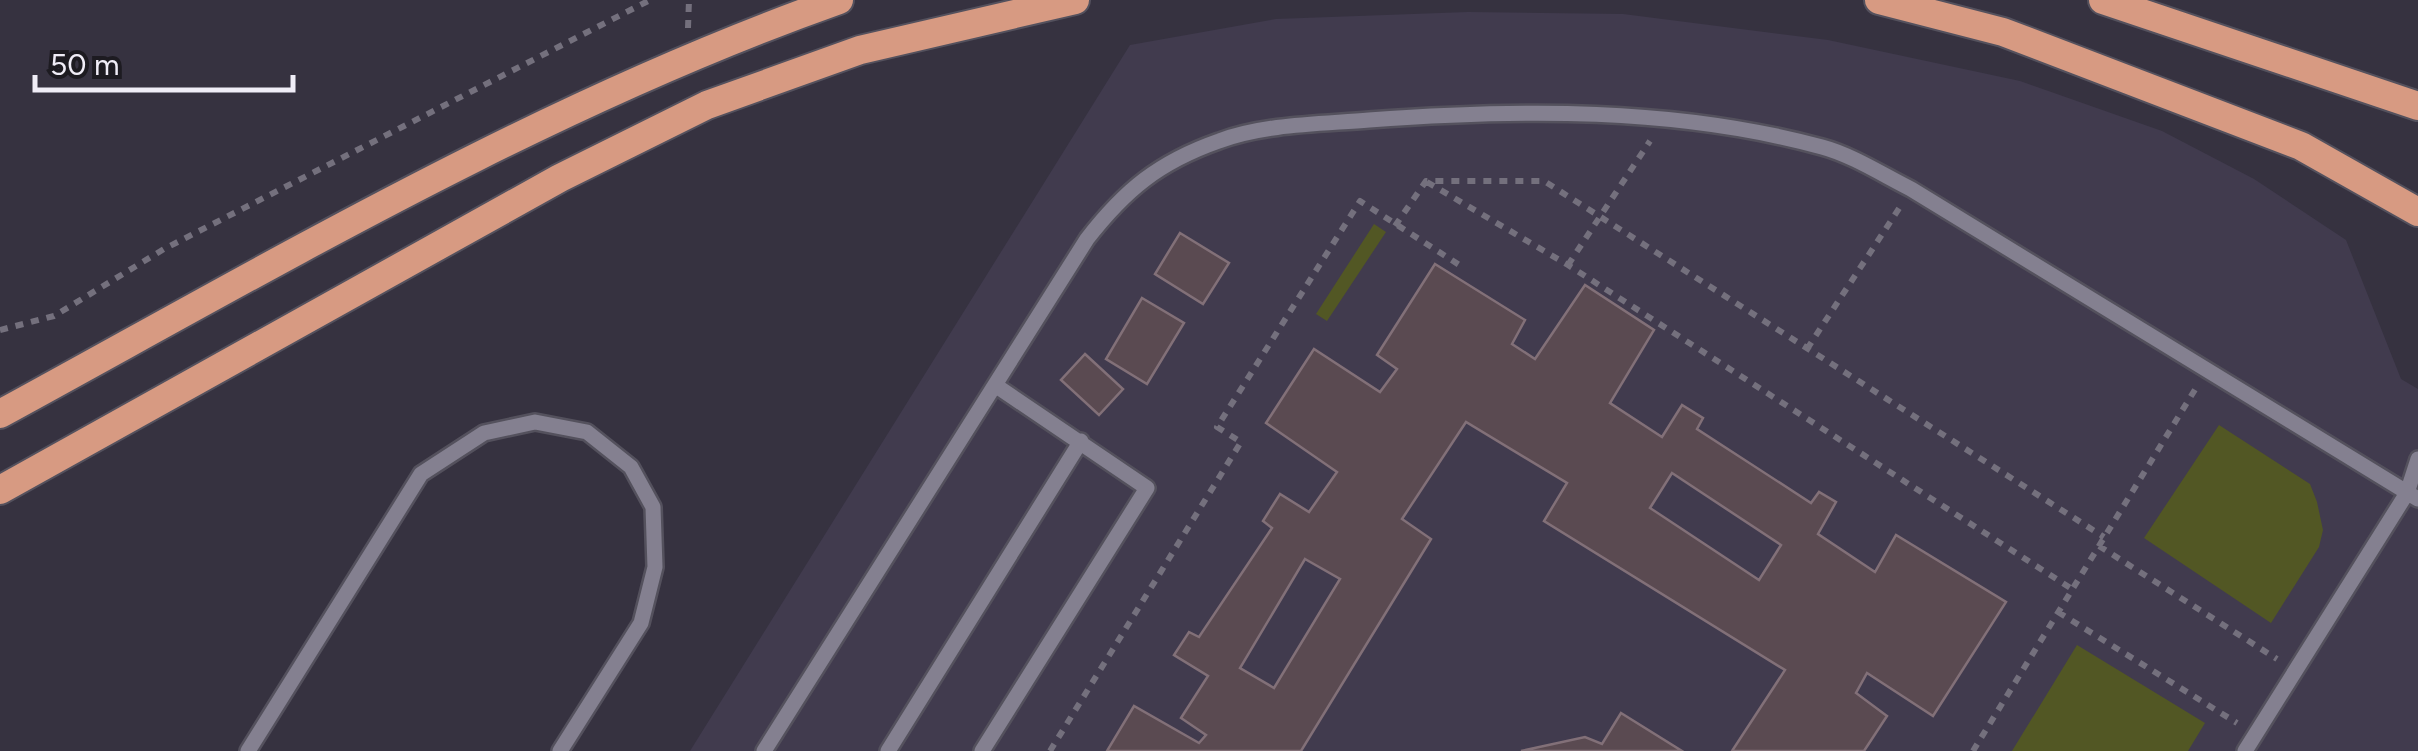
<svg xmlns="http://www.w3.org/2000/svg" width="2418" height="751" font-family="Figtree,sans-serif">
<rect width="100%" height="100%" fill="#363240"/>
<path fill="#413b4e" d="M1468,12L1623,14L1828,40L2020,81L2162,131L2254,179L2346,240L2401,379L2418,389V751H690L1130,45L1276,19Z"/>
<path fill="#525724" d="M1374,224L1386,232L1327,321L1316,314Z
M2219,425L2310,484L2317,502L2323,530L2319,547L2271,623L2144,538Z
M2077,645L2205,723L2188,751H2012Z"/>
<path fill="#5a4a51" stroke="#827078" stroke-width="2.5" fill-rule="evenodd" d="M1180,233L1229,263L1203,304L1155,274Z
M1435,264L1525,320L1512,344L1535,359L1585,285L1654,330L1610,403L1662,437L1682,405L1703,418L1697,429L1811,503L1819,492L1836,502L1818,534L1875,572L1896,535L2006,602L1933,716L1867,673L1856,693L1887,716L1864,751H1732L1785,670L1544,521L1567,483L1466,422L1402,519L1431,539L1301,751H1107L1134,706L1199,743L1206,735L1181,718L1208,676L1174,655L1189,632L1199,637L1272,528L1263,521L1280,494L1309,512L1337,472L1266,423L1314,349L1380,392L1397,369L1377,355ZM1672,473L1781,545L1759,580L1650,508ZM1305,559L1340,579L1274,688L1240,668Z
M1142,298L1184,323L1147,384L1106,359Z
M1085,354L1123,389L1099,415L1061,380Z
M1621,713L1682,751H1521L1585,737L1602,744Z"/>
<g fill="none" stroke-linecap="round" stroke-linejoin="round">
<defs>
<path id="service" d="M248,751L421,474L484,433L535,422L587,432L631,467L653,507L655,567L641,623L560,751
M764,751L1087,239C1125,190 1159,162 1219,141C1264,124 1321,124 1369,120C1519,109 1675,107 1822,147C1852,155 1883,175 1911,189L2418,499
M888,751L1081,441
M982,751L1147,488L995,385
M2245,751L2407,493L2418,459"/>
<path id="trunk" d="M1879,0L2003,32L2301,146L2418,212
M2103,0L2418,106
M0,414C273,265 545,104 839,0
M0,490L560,178L707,105L860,50L1075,0"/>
</defs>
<use href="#service" stroke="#54515d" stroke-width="20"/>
<use href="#trunk" stroke="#54515d" stroke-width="32"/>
<path stroke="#74707d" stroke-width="6" stroke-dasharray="8 8" stroke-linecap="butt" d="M688,28L689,0
M1427,182L1568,265L2072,589
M1395,226L1426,181H1544L2104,537
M1568,265L1650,141
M0,330L54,316L164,249L650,0
M1807,349L1900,207
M2099,546L2277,659
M2058,612L2237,723
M1050,751L1241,442L1217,427L1360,201L1464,268
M1973,751L2196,388"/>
<use href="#service" stroke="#848090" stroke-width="15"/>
<use href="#trunk" stroke="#d79a82" stroke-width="28"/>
</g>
<path d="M35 75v15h258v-15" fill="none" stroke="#f0edf7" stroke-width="5"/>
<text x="50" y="75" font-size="30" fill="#f0edf7" stroke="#1d1b21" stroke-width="8" paint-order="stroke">50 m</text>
</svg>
